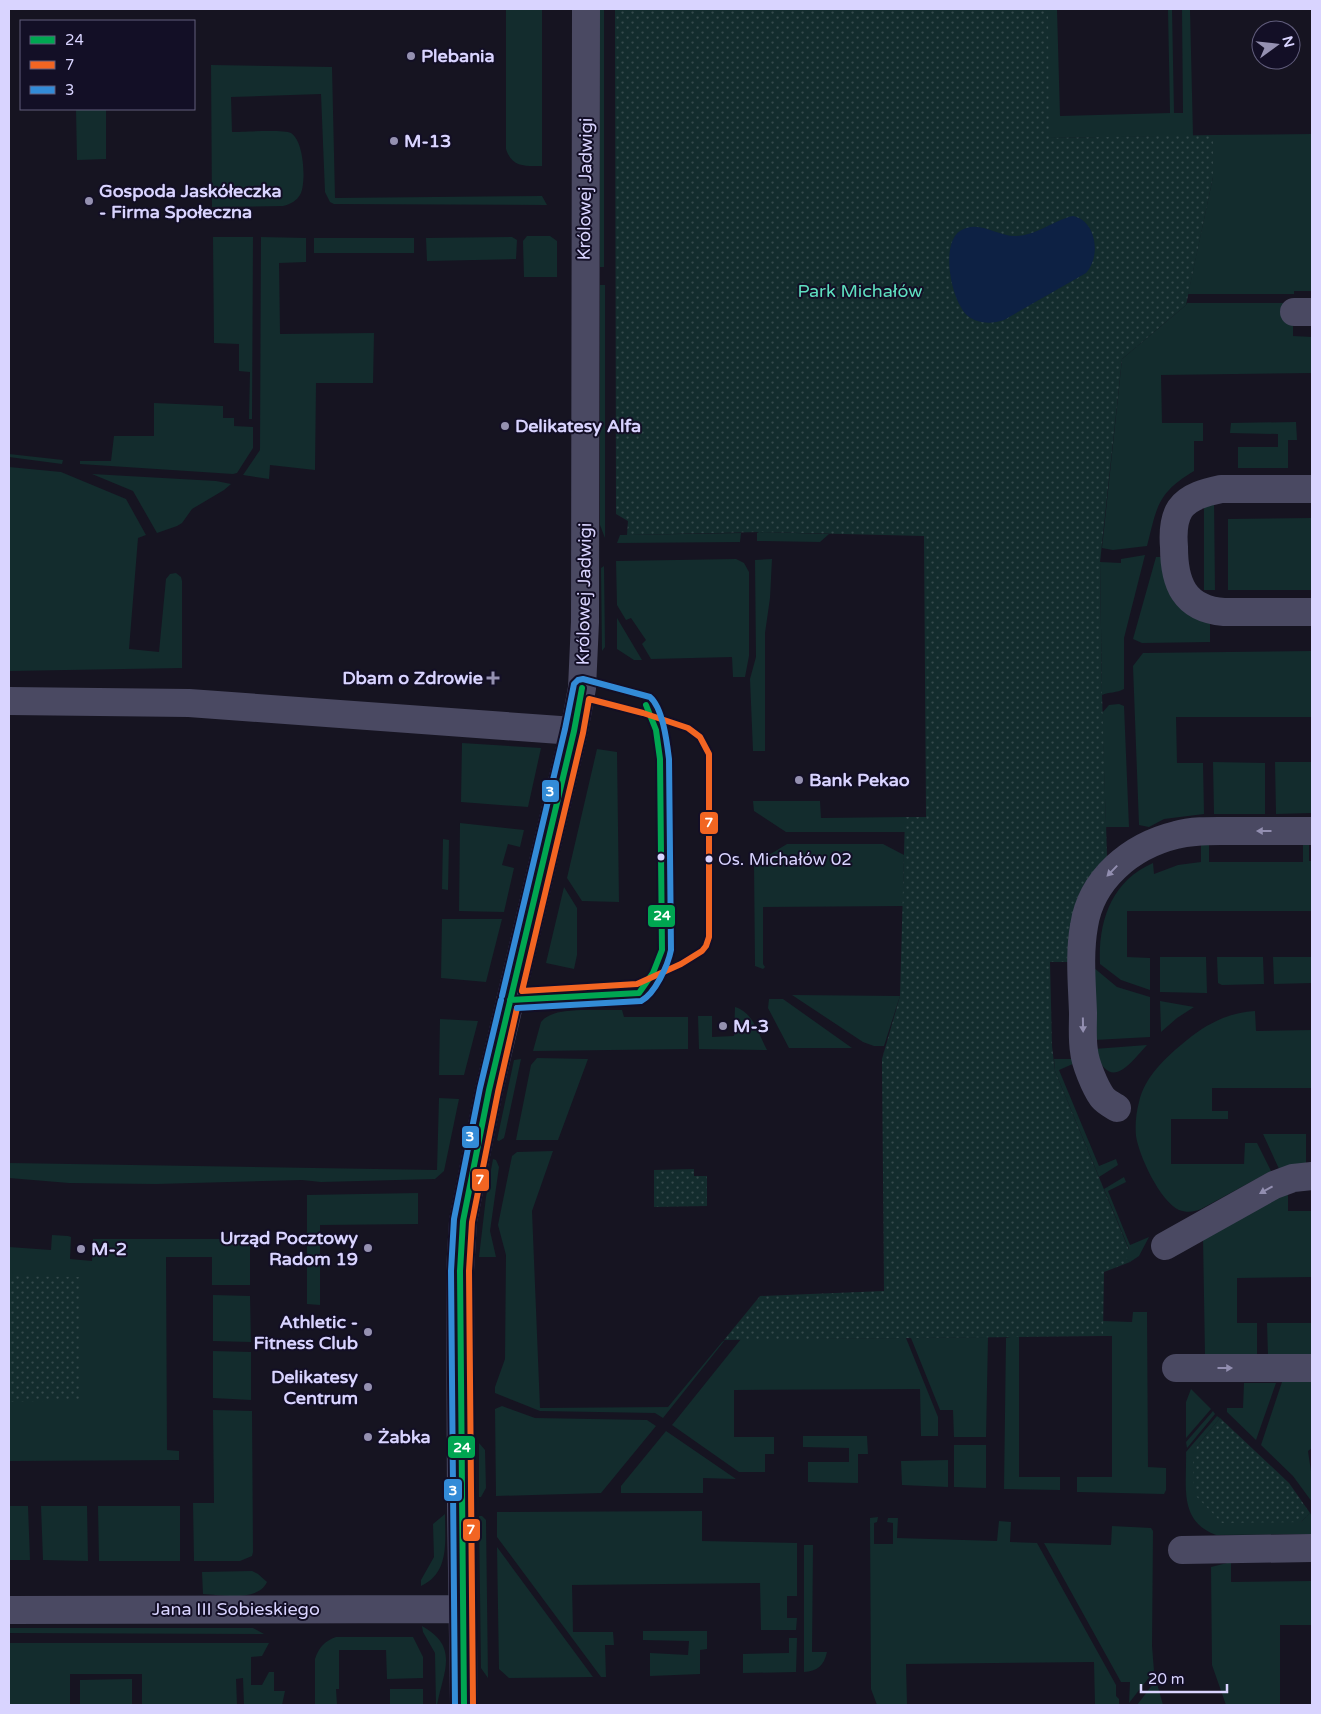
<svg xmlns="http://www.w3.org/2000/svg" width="1321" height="1714" font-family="'Varela Round',sans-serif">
<defs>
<pattern id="park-dots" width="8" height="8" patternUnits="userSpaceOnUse" patternTransform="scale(1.25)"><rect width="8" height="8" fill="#132c2d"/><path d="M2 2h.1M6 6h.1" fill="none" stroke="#354a4c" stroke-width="1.8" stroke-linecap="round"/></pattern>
</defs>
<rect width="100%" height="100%" fill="#161421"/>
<path fill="#132c2d" d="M506,9H542V166C526,166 512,168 506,149Z
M600,9H604V267H600Z
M1025,9H1057L1060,116L1170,113L1168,9H1172L1174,113H1183L1182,9H1190L1193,136L1049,138Z
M211,65L332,67L335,198L542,196L547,205L334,204L330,202L325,192L321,94L231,97L232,132C243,132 283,129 291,133C304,141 306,180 301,193C297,201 291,204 283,206L212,207Z
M76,109H106V159L77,160Z
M1312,134V291H1294V294H1188L1213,177V135Z
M527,236H550L557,241V277H524L523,241Z
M213,237H253L252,419H249L250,372L239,371V344L214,343Z
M261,237L306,238V262L279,263L280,334L374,333L373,383H316L315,470L270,465L269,479L243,475L260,450Z
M512,237L517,240L516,259L427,261L426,238Z
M314,238H414V253H314Z
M600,285H605V538L600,525Z
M1187,303H1293V336L1312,337V373L1161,375L1162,423H1203V441H1194V471C1157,493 1157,507 1147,546L1113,550L1102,548L1122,359L1186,305Z
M154,403L223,406V418H234V426L253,427V448L237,473L233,474L80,464V461H111L114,436H154Z
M1296,422L1297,440H1288V468H1238V447H1278V434L1230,433L1231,423Z
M9,454L63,460L62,464L9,457Z
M9,467L61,472L126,499L146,535L138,538L129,649L159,652L166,579L170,574L176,573L181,577L182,581V668L9,671Z
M92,474L216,481L231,484L224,490L192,509L182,523L177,526L157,533L133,491Z
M1214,499L1215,590H1204V503Z
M1312,518V590H1228V519Z
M759,532L829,534L820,542L757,541V533Z
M741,533L740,542L617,543L620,535Z
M1145,555L1124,638V689C1117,693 1109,692 1102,695L1100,562L1121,563V559Z
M1156,557H1164L1210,621V642L1142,643L1133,639Z
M736,559L744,563L749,572V656L745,677H733L732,657L651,659L642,644L646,640L631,618L626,620L617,605L616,561Z
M772,559L770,598L765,633V751H753L750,679L756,657L755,560Z
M604,566L605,647L602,651L601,568Z
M617,618L642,660H634L617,649Z
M1312,651V717H1176L1177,763H1203L1204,814L1164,819L1149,827L1139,825L1133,666L1143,653Z
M1119,704L1124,706L1129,827H1106L1102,713L1109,705Z
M462,743L541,748L528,807L461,802Z
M597,749L617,752L619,902L582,901L567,878Z
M1213,762L1265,763V814H1214Z
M1275,762H1312V813L1276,814Z
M753,801H820L821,818L905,817V832H786L754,811Z
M460,823L524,830L520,847L508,844L502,865L514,868L504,912L459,911Z
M443,839L449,840L448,890L442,889Z
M1303,841H1309V861H1312V911H1127V957L1150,958V990L1121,980L1100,964C1098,922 1111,881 1153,863L1154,874L1178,865L1201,862V842H1209V862H1303Z
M787,844H883L904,855L903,906L763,907V964L765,967L763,969L755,966L754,864Z
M564,887L577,908V955L574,969L546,963Z
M442,919H502L486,982L441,978Z
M1160,957H1206L1207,993L1160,992Z
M1217,957H1263L1264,984L1222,985L1218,983Z
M1273,957H1312V983L1274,984Z
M1093,967L1117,987L1150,997V1037L1094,1040Z
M792,995L900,996L884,1046H874L863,1042Z
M769,999H783L852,1048H789L768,1008Z
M1160,1001L1194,1007L1177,1018L1161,1032Z
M735,1007C753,1012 759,1035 767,1050L699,1049L698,1016H712V1037L734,1036Z
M581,1010H622L624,1017H688V1049L533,1051L541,1022C550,1011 567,1011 581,1010Z
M1255,1011L1256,1031L1312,1030V1088H1212V1111H1228V1119H1171V1164H1244L1245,1143H1257L1271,1171L1201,1209C1194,1212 1187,1213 1179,1210C1160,1201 1139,1156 1136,1136C1135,1125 1136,1113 1139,1102C1145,1076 1166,1057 1187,1040C1206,1024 1230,1012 1255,1011Z
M440,1019L478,1021L464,1075H439Z
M1147,1045C1127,1067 1110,1092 1094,1049Z
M537,1058L588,1059L558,1140H516L531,1065Z
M521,1059L505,1134L504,1138L499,1141L497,1140L514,1060Z
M1054,1059H1074L1075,1063L1059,1070L1099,1166L1116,1159L1118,1165L1099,1177L1055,1071Z
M439,1098L459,1099L444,1171L435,1179L321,1182L302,1180L156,1184L69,1183L9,1178V1163L437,1170Z
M1263,1134H1306V1166L1280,1171Z
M553,1151L532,1211L540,1408L668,1407L722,1342L725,1340L663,1418L655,1413L540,1411L495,1393V1387L505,1359L506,1255L498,1225L512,1156L517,1152Z
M493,1159L496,1160L499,1167L490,1231L496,1257H479L486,1197Z
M1124,1177L1126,1182L1108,1191L1130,1245L1149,1237L1139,1256L1130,1262L1123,1255L1129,1249L1104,1189Z
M1288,1189V1211H1312V1277L1237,1278V1323H1257V1356H1205L1203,1236Z
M418,1193V1224L320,1225V1305L307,1304V1195Z
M52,1235L68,1236L71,1237L70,1259L92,1261L93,1239H250V1285H212V1257H166L167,1450L179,1451V1460L9,1461V1247L51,1250Z
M213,1295L250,1296L251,1342L213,1341Z
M1133,1312H1147L1148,1467L1166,1468V1490L1164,1494L1077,1492V1477H1112V1336H1103V1321L1132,1322Z
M1267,1323H1312V1356H1268Z
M1019,1335V1477H1060V1490L1004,1489L1006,1338Z
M988,1337L986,1437H954L953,1410H940L911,1338Z
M906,1338L938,1417V1436H921L920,1389L734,1390V1437H774V1454H765V1472H739L672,1425L741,1339Z
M213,1351L251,1352V1400L213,1398Z
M1282,1382H1312V1448L1308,1451L1312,1478V1502L1293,1476L1261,1445Z
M1244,1383H1276L1256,1440L1227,1412V1408H1243Z
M1191,1389L1211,1409L1186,1438V1402Z
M502,1406L535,1418L647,1420L656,1426L601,1493L496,1496L495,1409Z
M213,1410L252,1411L253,1552L252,1556L240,1561H194L193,1503H214Z
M1213,1411L1215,1414L1187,1448L1186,1442Z
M1217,1416L1220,1418L1197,1446L1301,1522L1310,1513L1312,1516V1534L1216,1535C1178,1521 1187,1486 1186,1452Z
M666,1431L736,1479L703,1478V1493H621V1486Z
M803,1436H867L868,1454H858V1483L808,1482V1462H849V1448L803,1447Z
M479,1443L485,1450L486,1488L481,1497H479Z
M986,1445V1488L954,1487V1445Z
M948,1460V1487L902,1485L901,1461Z
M9,1506H28L30,1560H9Z
M41,1506H87L88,1561L43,1560Z
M98,1506H180V1561H99Z
M702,1511V1541L797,1543V1596H787V1618H797L796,1630H761L760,1583L572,1585L573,1632H613L614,1645H605L606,1677H601L497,1537V1512Z
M445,1514C445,1541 450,1573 421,1586V1580L434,1557L433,1524Z
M479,1516H482L486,1520L488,1678L481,1668Z
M878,1517L877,1522L874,1523V1544H893V1523L887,1522L888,1518H898L897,1538L997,1541L999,1521L1011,1522L1010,1542L1037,1543L1116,1685V1696L1119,1699V1705H1095L1094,1662L906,1664L907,1705H877L871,1689L870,1518Z
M1112,1526L1151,1528L1153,1531L1152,1646L1154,1671L1129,1703L1130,1682H1121L1044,1543L1111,1545Z
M804,1545H813L812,1652H827C824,1666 817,1671 804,1672Z
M497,1547L593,1677L509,1678L499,1669Z
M1231,1562V1582L1312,1581V1625H1280V1705H1226L1212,1665L1211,1567Z
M252,1571L258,1574L267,1582C258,1602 222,1595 203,1594L202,1572Z
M422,1626C460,1647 443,1672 437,1705H436L435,1653L423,1632Z
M9,1628H253L264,1634L9,1633Z
M643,1631H707V1649L700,1650V1674L650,1676V1653L688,1655L689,1641L643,1640Z
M336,1637H413L423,1657V1678L387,1679L386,1650H339V1689H336L337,1705H315V1659C319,1647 325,1641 336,1637Z
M789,1638H797L796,1672L743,1673V1654L789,1653Z
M9,1643H269L262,1656L251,1657V1685H262L269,1672H274V1691H285L282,1705H244L243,1678L236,1679L237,1705H142V1674H70V1705H9Z
M132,1679V1705H80V1680Z
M1156,1680L1163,1705H1137Z
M390,1689H423V1705H390Z"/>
<path fill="url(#park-dots)" d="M615,9H1048L1049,138L1213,135V177L1186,305L1122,359L1100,562L1102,695L1107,856C1097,867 1087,878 1081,891C1070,912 1072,939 1070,962H1050L1052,1046L1055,1071L1129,1250L1124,1255L1130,1262L1104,1272L1103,1336L724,1340L760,1296L884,1291L882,1059L900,996L905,817H926L924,536L759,532L627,535L628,521L616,514Z
M694,1169V1176H707V1206L654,1207V1170Z
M9,1276L79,1277L80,1400L9,1402Z
M1220,1418L1289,1483L1310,1513L1301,1522L1222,1523L1194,1494L1193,1459L1197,1446Z"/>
<path fill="#0d2144" d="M1073,216C1097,221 1101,257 1086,273L1004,320C992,324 978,324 968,316C951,302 940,244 960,231C979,219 996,236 1015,236C1036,236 1054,220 1073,216Z"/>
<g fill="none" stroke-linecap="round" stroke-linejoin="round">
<path stroke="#4a4962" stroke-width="28" d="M1294,312H1312
M1312,489H1221C1207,492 1189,496 1180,509C1173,520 1173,535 1174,547C1174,583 1184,609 1224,612H1312
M9,701L189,703L574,731
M1117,1108C1112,1105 1106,1102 1102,1097C1095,1087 1085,1063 1084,1051C1082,1039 1083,1026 1083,1013C1082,984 1079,954 1084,926C1091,879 1131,846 1176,835C1194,830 1214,831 1232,831C1259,831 1286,831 1312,831
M1165,1246L1274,1185L1293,1178L1312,1176
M1176,1368H1312
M1182,1550L1312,1548
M9,1610L463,1609
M464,1705L461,1505L460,1271L463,1221L489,1090L574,731L582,688L585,622L586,9"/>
<defs>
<path id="bus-1" d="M510,1000L639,993L653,973L662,950L660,759L656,730L646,705
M464,1705L460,1271L463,1221L489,1090L574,731L582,688"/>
<path id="bus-2" d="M589,699L643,713L688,728L700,737L709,754V937L706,946L702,951L681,964L637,984L522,991L583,733Z
M473,1705L469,1271L472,1222L498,1092L517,1008"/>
<path id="bus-3" d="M502,996L565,729L574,684L578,680L583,679L650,697C663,708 667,743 669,759L671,950C668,965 655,994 641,1001L517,1008
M455,1705L451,1271L454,1219L480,1088L501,1000"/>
</defs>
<use href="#bus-1" stroke="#130f26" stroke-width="10"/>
<use href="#bus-2" stroke="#130f26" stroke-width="10"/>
<use href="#bus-3" stroke="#130f26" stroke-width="10"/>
<use href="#bus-1" stroke="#00a651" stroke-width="6"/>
<use href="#bus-2" stroke="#f26522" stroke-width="6"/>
<use href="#bus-3" stroke="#338bd7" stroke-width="6"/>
</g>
<defs><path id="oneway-solid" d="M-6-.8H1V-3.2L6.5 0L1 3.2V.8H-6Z" transform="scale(1.25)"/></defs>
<g fill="#928eb0">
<use href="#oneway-solid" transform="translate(1264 831) rotate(180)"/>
<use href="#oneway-solid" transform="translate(1112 871) rotate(134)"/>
<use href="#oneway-solid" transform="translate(1083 1025) rotate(89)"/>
<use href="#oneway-solid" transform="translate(1266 1190) rotate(151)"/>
<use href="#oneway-solid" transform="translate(1225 1368)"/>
</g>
<g fill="#9591b1" stroke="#130f26" stroke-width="2">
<circle cx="411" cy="56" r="5"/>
<circle cx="394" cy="141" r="5"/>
<circle cx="89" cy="201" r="5"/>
<circle cx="505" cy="426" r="5"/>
<path d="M490.5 670.5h5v5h5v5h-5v5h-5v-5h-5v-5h5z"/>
<circle cx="799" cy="780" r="5"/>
<circle cx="723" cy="1026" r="5"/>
<circle cx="368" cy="1248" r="5"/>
<circle cx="81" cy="1249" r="5"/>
<circle cx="368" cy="1332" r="5"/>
<circle cx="368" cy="1387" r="5"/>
<circle cx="368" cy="1437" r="5"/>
</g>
<g fill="#d9d4ff" stroke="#130f26" stroke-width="2">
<circle cx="661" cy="857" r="4.5"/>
<circle cx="709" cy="859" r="4.5"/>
</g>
<g text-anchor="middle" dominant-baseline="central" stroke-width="4" stroke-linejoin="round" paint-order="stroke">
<g font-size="17" fill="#d9d4ff" stroke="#130f26" text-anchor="start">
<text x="718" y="859">Os. Michałów 02</text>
</g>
<g font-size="18" font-weight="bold" fill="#d9d4ff" stroke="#130f26" text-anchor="start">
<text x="421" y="56">Plebania</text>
<text x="404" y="141">M-13</text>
<text x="99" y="191">Gospoda Jaskółeczka<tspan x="99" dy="21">- Firma Społeczna</tspan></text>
<text x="515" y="426">Delikatesy Alfa</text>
<text x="483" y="678" text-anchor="end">Dbam o Zdrowie</text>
<text x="809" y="780">Bank Pekao</text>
<text x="733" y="1026">M-3</text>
<text x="358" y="1238" text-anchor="end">Urząd Pocztowy<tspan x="358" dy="21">Radom 19</tspan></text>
<text x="91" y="1249">M-2</text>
<text x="358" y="1322" text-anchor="end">Athletic -<tspan x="358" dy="21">Fitness Club</tspan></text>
<text x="358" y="1377" text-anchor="end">Delikatesy<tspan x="358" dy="21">Centrum</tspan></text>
<text x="378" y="1437">Żabka</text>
</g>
<g font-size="18" fill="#d9d4ff" stroke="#130f26">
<text transform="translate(585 189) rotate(-89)">Królowej Jadwigi</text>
<text transform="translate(584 594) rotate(-89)">Królowej Jadwigi</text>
<text x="236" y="1609">Jana III Sobieskiego</text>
</g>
<g font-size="18" fill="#5fe0c0" stroke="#130f26">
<text x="860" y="291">Park Michałów</text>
</g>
</g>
<g stroke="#130f26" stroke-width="2">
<rect x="541" y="779" width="19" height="24" rx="5" fill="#338bd7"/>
<rect x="699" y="811" width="20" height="24" rx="5" fill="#f26522"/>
<rect x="647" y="904" width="29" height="24" rx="5" fill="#00a651"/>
<rect x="461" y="1125" width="19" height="24" rx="5" fill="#338bd7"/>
<rect x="471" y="1168" width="19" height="24" rx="5" fill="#f26522"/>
<rect x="447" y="1435" width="29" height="24" rx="5" fill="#00a651"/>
<rect x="443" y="1478" width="20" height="24" rx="5" fill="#338bd7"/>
<rect x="462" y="1518" width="19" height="24" rx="5" fill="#f26522"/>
</g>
<g font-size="14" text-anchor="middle" font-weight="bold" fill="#fff">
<text x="550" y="796">3</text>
<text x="709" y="827">7</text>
<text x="662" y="920">24</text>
<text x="470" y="1141">3</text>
<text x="480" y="1184">7</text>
<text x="462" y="1452">24</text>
<text x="453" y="1495">3</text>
<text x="471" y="1534">7</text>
</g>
<rect width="1321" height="1714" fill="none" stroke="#d9d4ff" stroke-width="20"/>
<rect x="20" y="20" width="175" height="90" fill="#130f26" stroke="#625e7d"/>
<rect x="30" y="36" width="25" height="8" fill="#00a651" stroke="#625e7d"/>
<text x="65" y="45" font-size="15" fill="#d9d4ff">24</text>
<rect x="30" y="61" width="25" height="8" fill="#f26522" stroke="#625e7d"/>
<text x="65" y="70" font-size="15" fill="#d9d4ff">7</text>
<rect x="30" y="86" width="25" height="8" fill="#338bd7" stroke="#625e7d"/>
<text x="65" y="95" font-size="15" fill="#d9d4ff">3</text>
<g transform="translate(1276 45) rotate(75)"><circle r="24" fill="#130f26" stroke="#625e7d"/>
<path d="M0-4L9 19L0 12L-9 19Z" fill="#9591b1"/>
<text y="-8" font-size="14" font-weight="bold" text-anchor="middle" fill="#d9d4ff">N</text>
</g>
<path d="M1141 1684v8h86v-8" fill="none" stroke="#d9d4ff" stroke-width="2.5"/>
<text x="1148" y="1684" font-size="15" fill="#d9d4ff" stroke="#130f26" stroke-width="4" paint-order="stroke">20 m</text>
</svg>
